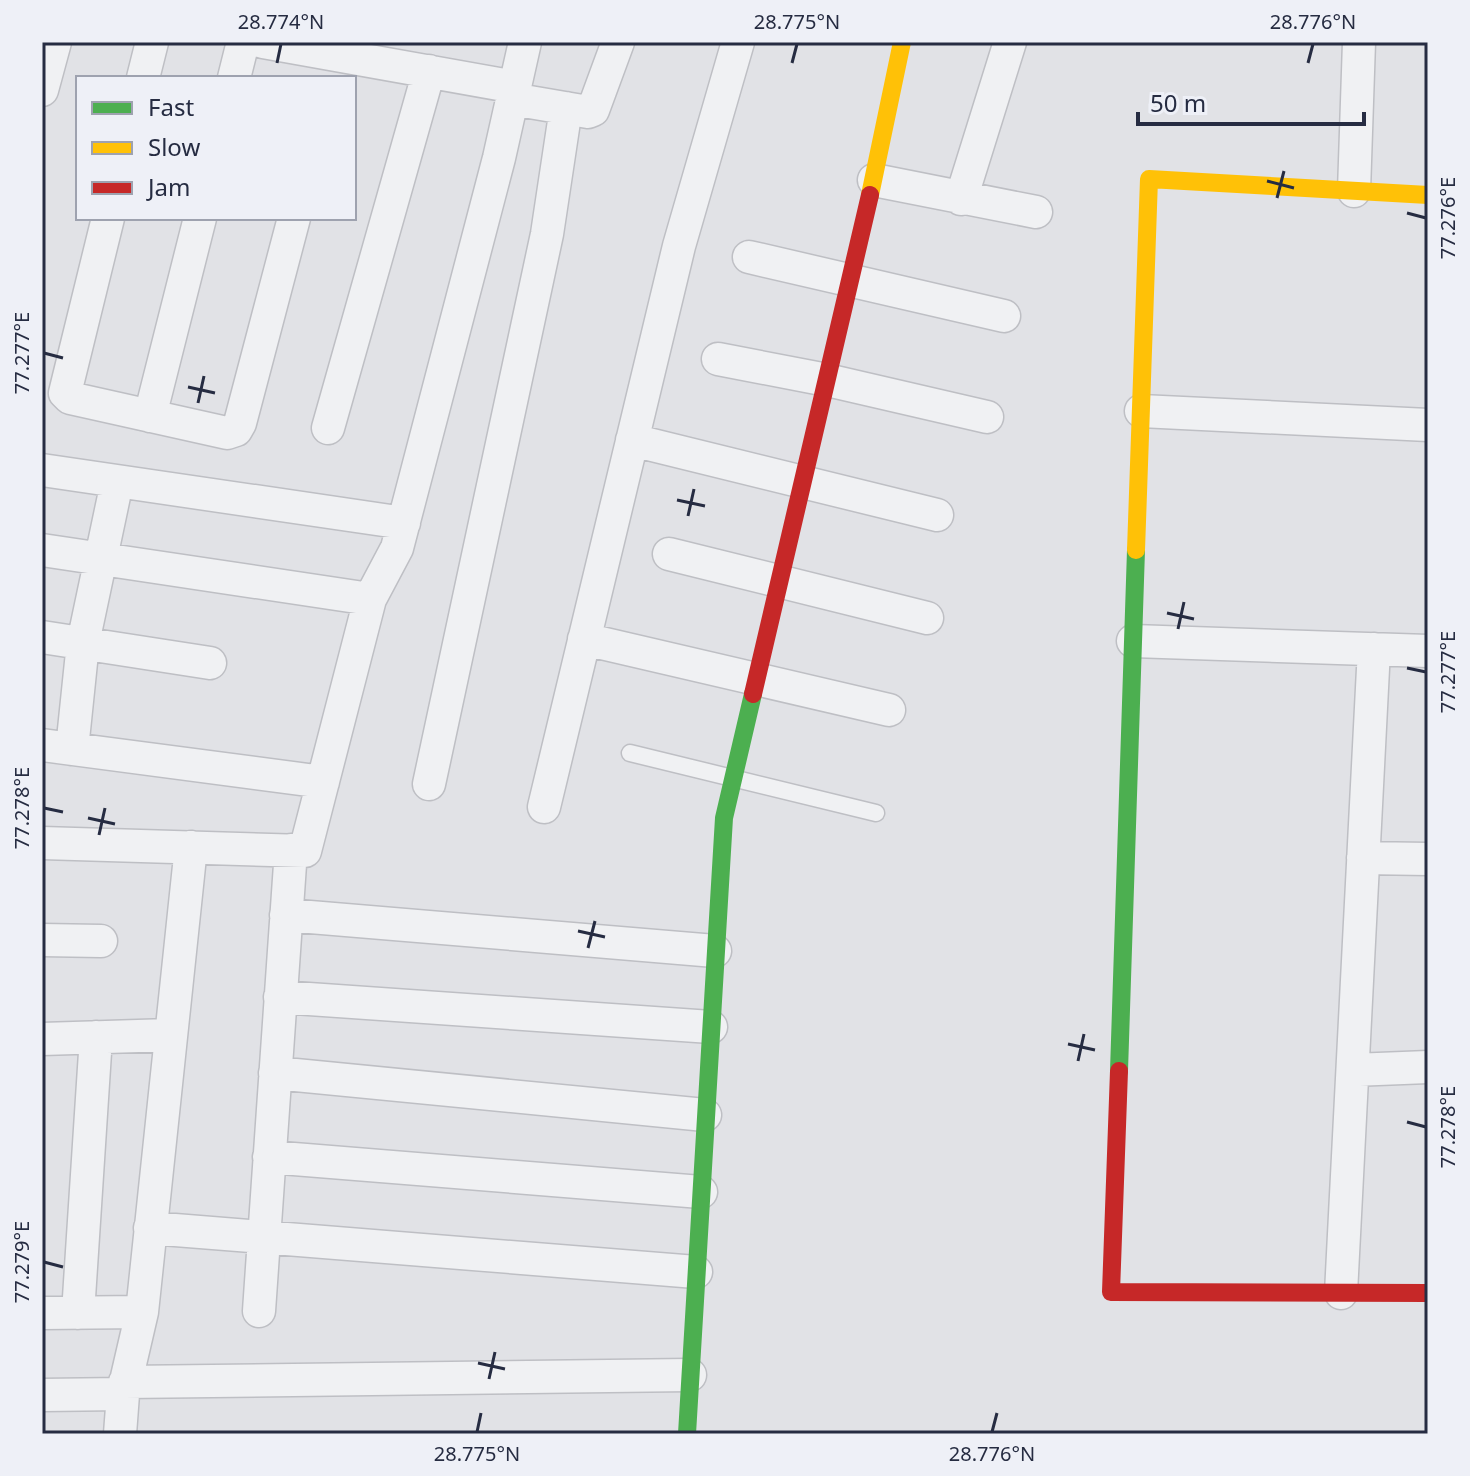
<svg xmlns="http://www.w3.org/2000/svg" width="1470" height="1476" font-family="'Noto Sans',sans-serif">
<rect width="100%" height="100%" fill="#e1e2e6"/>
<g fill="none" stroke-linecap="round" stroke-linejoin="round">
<defs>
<path id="lane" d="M630,753L876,813"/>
<path id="street" d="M263,42L515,87
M143,78L152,42
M234,78L243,42
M42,90L55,42
M512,99L588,112L593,110L618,42
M874,180L1036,212
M1354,191L1359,42
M961,199L1010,42
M108,218L65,393L70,398L88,402L227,433L236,430L240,423L294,218
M749,257L1004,316
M718,359L827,380L987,417
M1141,411L1428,425
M150,416L200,218
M328,428L429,71
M632,440L937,515
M42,470L404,523
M42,550L370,599
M669,554L927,618
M42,637L210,663
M584,639L889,710
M1133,641L1428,651
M42,745L323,782
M72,749L83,643L117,482
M429,784L547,234L566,108
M544,807L679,246L738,42
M42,843L305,851L370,599L397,548L499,158L525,42
M1363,858L1428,859
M286,915L715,951
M42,940L101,941
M280,997L711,1027
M42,1039L170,1035
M1353,1070L1428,1067
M275,1073L705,1115
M269,1157L701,1192
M150,1228L696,1272
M1341,1293L1374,649
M259,1311L291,850
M42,1313L142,1312
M78,1313L96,1037
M125,1382L690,1375
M42,1395L123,1394
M120,1434L123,1394L142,1312L191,847"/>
</defs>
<use href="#lane" stroke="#bebfc4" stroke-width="19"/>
<use href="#street" stroke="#bebfc4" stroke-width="35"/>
<use href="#lane" stroke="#f0f1f3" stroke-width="16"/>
<use href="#street" stroke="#f0f1f3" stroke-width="32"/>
<path stroke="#4caf50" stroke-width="18" d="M1119,1071L1136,550
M687,1434L724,818L753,694"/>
<path stroke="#ffc107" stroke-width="18" d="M870,195L902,42
M1136,550L1149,179L1428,195"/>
<path stroke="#c62828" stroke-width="18" d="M753,694L870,195
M1119,1071L1111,1292L1428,1293"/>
</g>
<path fill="none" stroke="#262c42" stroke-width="3" d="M277,63L281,44M792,63L797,44M1308,63L1313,44M1267,181L1294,188M1277,198L1284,171M1407,213L1426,218M44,353L63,358M188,387L215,393M198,403L204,376M677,500L705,506M688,516L694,489M1167,613L1194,619M1178,629L1184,602M1407,668L1426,672M44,808L63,812M88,818L115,824M99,835L105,808M578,931L605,937M588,948L595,921M1068,1044L1095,1050M1078,1061L1084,1034M1407,1122L1426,1127M44,1262L63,1267M478,1363L505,1369M489,1379L495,1352M477,1432L481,1413M992,1432L997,1413"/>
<rect width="1470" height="1476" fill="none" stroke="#eef0f7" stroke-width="88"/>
<rect x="76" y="76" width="280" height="144" fill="#eef0f7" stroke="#9ea2af" stroke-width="2"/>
<rect x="92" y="102" width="40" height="12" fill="#4caf50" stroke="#9ea2af" stroke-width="2"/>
<text x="148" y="116" font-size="24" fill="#262c42">Fast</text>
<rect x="92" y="142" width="40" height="12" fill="#ffc107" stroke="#9ea2af" stroke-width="2"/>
<text x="148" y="156" font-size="24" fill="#262c42">Slow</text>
<rect x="92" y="182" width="40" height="12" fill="#c62828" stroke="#9ea2af" stroke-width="2"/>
<text x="148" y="196" font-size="24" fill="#262c42">Jam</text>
<path d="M1138 112v12h226v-12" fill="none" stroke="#262c42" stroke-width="4"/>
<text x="1150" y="112" font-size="24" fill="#262c42" stroke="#eef0f7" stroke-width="6" paint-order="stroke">50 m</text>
<rect x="44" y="44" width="1382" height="1388" fill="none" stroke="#262c42" stroke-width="3"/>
<g font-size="20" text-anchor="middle" fill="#262c42">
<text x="281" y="29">28.774°N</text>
<text x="797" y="29">28.775°N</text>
<text x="1313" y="29">28.776°N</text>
<text transform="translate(1448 218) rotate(-90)" y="7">77.276°E</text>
<text transform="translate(22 353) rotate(-90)" y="7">77.277°E</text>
<text transform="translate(1448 672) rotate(-90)" y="7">77.277°E</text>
<text transform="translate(22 808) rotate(-90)" y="7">77.278°E</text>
<text transform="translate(1448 1127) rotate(-90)" y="7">77.278°E</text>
<text transform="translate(22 1262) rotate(-90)" y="7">77.279°E</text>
<text x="477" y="1461">28.775°N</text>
<text x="992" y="1461">28.776°N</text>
</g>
</svg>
